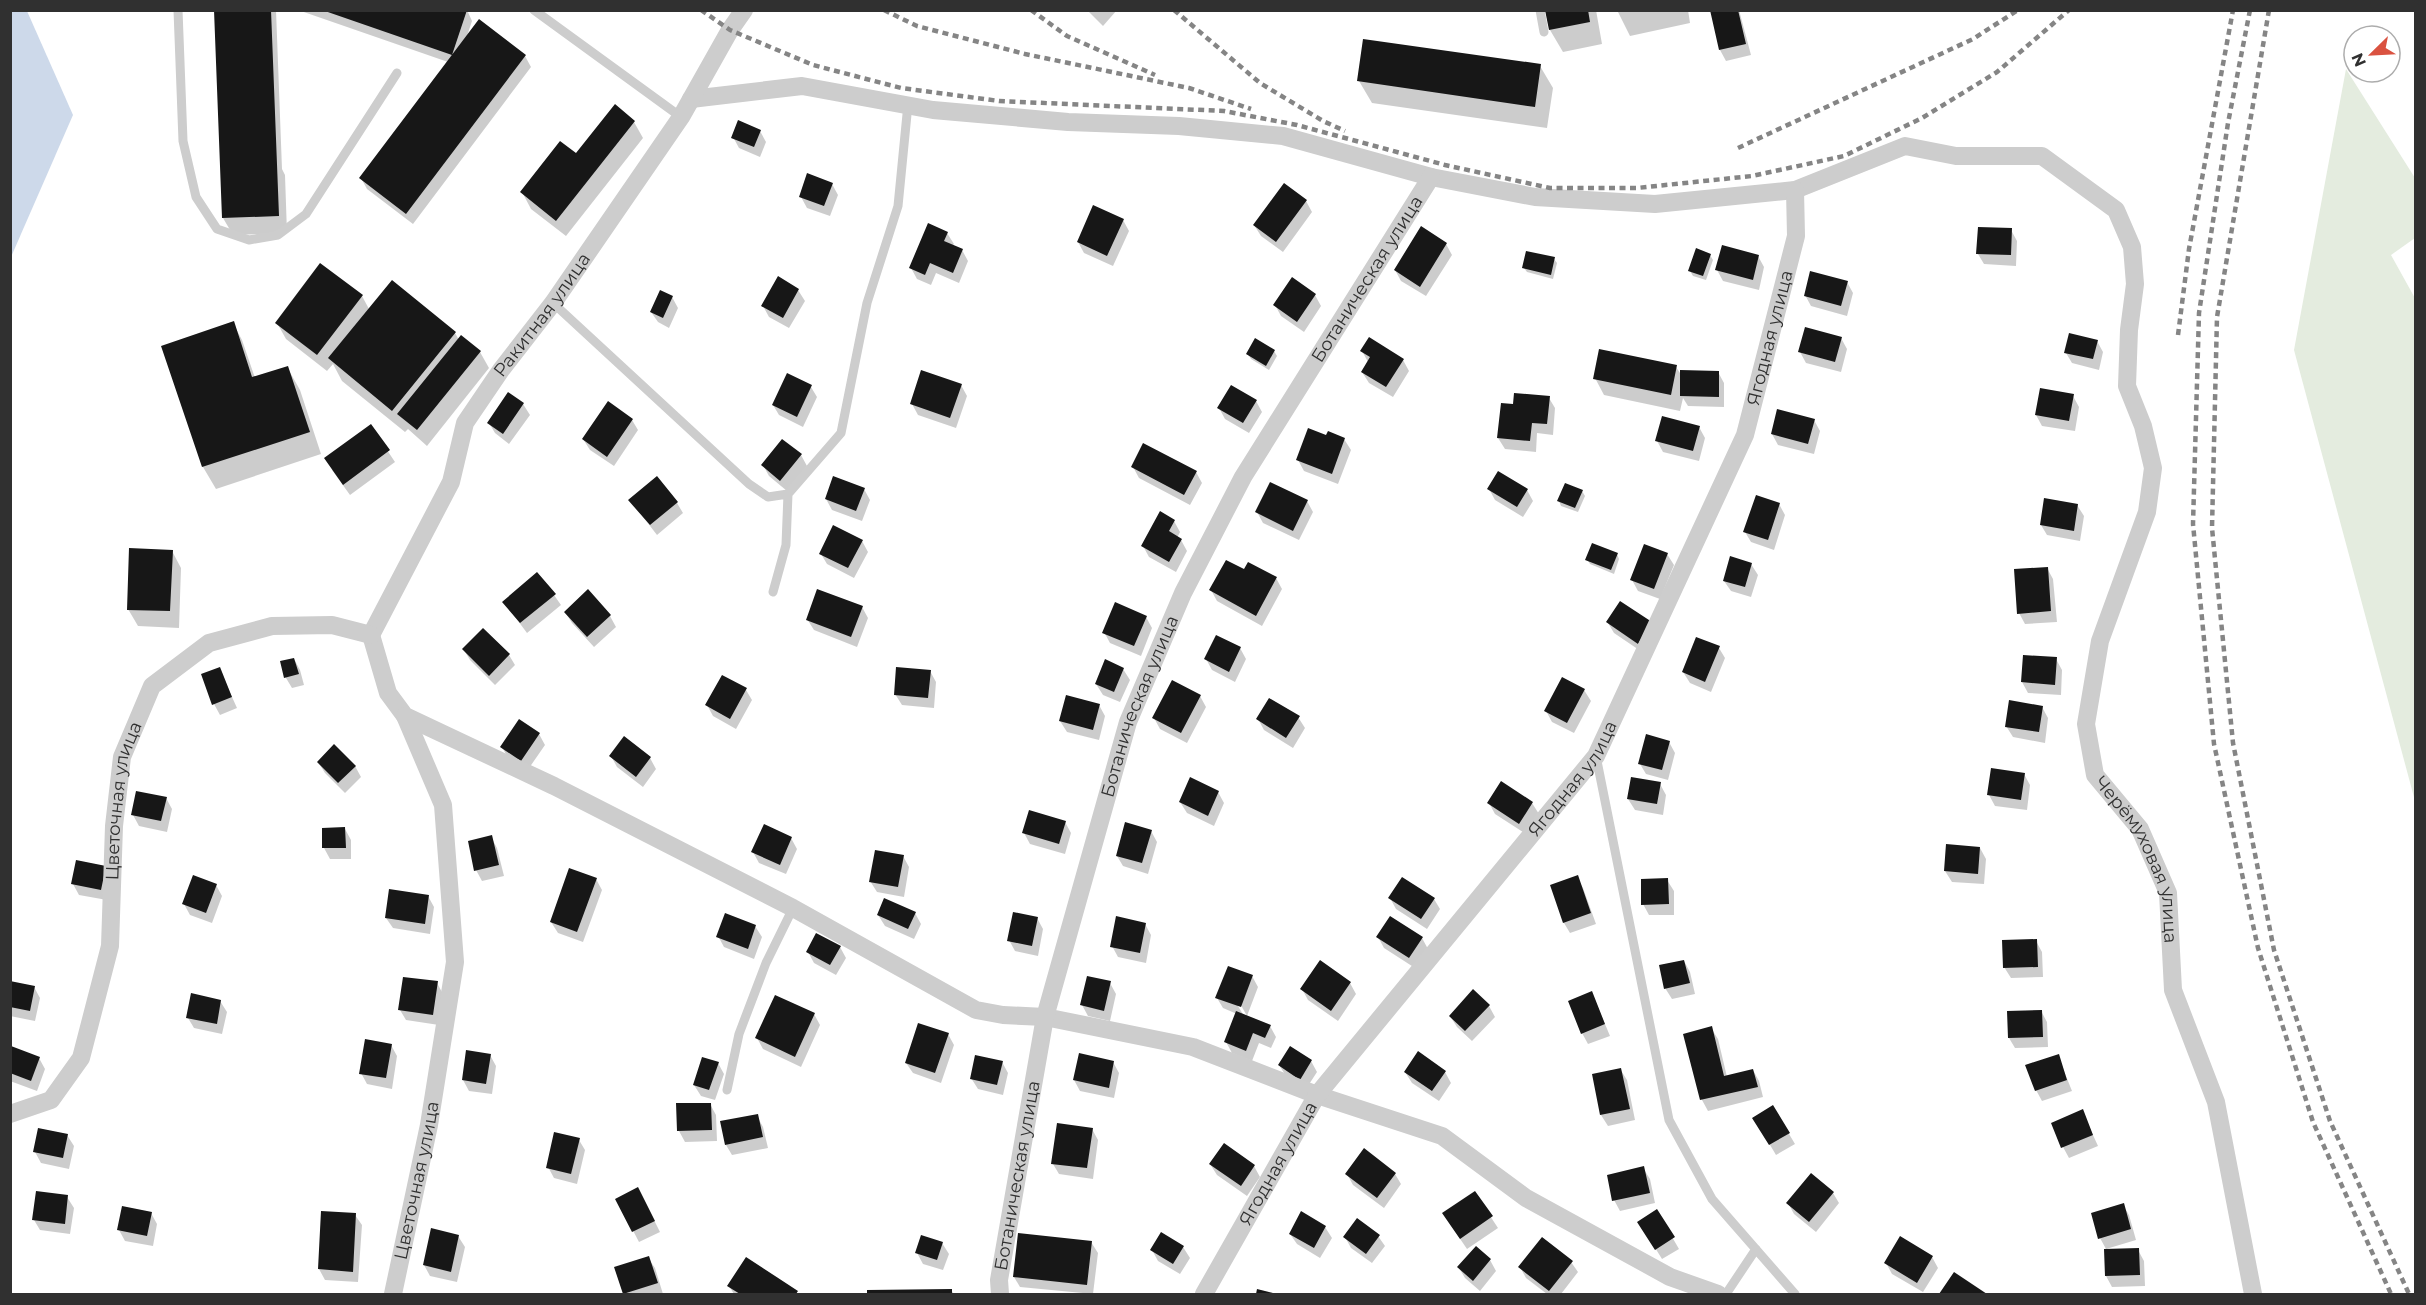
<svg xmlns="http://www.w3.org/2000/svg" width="2426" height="1305" font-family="Montserrat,sans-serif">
<rect width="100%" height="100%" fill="#fff"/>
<path fill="#e4ecdf" d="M2346,69L2415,178V238L2391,255L2416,300L2415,801L2294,350Z"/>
<path fill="#cdd9ea" d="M11,10L27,11L73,115L11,257Z"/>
<path fill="#0003" d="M216,10H276L282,169L285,175L287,233L233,235L223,218Z
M298,10H467L472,21L467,36L525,56L531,67L413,224L367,189L361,178L448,62Z
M1087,10H1117L1103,26Z
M1546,10H1596L1602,44L1563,52L1550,30Z
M1617,10H1688L1690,23L1630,36Z
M1739,10L1751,55L1726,61L1720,50L1711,11Z
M1540,66L1553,88L1547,128L1372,103L1359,81Z
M634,122L643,138L566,236L531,209L522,192L576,155Z
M760,131L766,142L760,157L739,148L733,137Z
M832,184L838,195L830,216L807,208L801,197Z
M1284,185L1306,201L1312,212L1283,252L1261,236L1254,225Z
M1123,220L1129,231L1113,266L1084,253L1078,242Z
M2011,230L2017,241L2016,266L1984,264L1978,254Z
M947,233L954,244L952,246L962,250L968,261L959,283L936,273L931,285L917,279L911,268Z
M1446,244L1452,255L1426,296L1401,281L1395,270Z
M1710,255L1713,260L1706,280L1693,276L1690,271Z
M1758,256L1764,267L1759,290L1723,281L1717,270Z
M1554,259L1557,263L1553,279L1527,272L1524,268Z
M1847,282L1853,293L1847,316L1811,306L1805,295Z
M798,290L805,301L789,328L769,317L763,306Z
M1315,295L1321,306L1304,332L1281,316L1275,305Z
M362,296L369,309L455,333L459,340L480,352L489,368L427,446L408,429L405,432L342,381L333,364L327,371L286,339L277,323Z
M672,297L678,308L669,328L658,322L651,312Z
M233,323L242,340L255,378L287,367L300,390L321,454L216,489L203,467L162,347Z
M1841,338L1847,349L1841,372L1806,363L1800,352Z
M2097,341L2103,352L2099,370L2072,363L2066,353Z
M1274,351L1277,356L1269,370L1251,359L1248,354Z
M1362,351L1403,360L1409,371L1393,397L1369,383L1362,372L1368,362Z
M1676,367L1682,376L1718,372L1724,383V407L1688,406L1683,398L1680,411L1604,395L1595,378Z
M961,385L967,396L956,428L918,415L912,404Z
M811,387L817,397L803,427L779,415L773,405Z
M2073,396L2079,407L2075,431L2042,426L2036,415Z
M1549,398L1555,408L1553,435L1537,433L1536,452L1505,449L1498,438Z
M1256,401L1262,412L1249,433L1225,419L1219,408Z
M523,404L530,415L509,444L495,433L489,423Z
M632,420L638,430L614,466L590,450L583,439Z
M1814,420L1820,431L1814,454L1778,445L1772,434Z
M371,426L395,462L350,495L332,470Z
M1699,427L1705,438L1699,461L1663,452L1657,441Z
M1327,436L1344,439L1351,450L1338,484L1304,471L1298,460Z
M801,455L807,466L787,491L769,476L763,465Z
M1133,467L1196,472L1202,483L1190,505L1139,478Z
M864,489L870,500L862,521L832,510L826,499Z
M1489,489L1527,490L1533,501L1523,517L1495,500Z
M1582,491L1585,496L1578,512L1561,506L1559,501Z
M630,500L677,503L683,513L657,535Z
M1307,501L1313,512L1299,540L1263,523L1257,512Z
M1779,504L1785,515L1774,550L1751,542L1745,532Z
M2077,505L2084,516L2080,541L2047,535L2041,525Z
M1174,521L1180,532L1177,538L1181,540L1187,551L1176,572L1149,557L1143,546Z
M862,541L868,552L854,578L827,564L821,554Z
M172,551L181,568L179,628L138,626L128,609Z
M1617,554L1619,559L1614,574L1590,564L1587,559Z
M1667,554L1674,565L1660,599L1638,591L1632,580Z
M1751,564L1758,575L1751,597L1731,591L1724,581Z
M2047,568L2053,579L2057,622L2025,624L2019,613Z
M1245,571L1276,578L1282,589L1262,626L1217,601L1211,590Z
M588,591L610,616L616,627L594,647L572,623L565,612Z
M554,595L561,605L527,633L504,602Z
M1620,603L1645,654L1614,633L1608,623Z
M862,607L868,618L857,647L814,630L807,619Z
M1146,617L1152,628L1141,656L1110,643L1104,632Z
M1240,648L1246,659L1235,682L1212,670L1206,659Z
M1719,648L1725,658L1711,692L1690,683L1683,672Z
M464,650L509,655L515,665L495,685L470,660Z
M294,659L300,670L304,685L292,688L286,678L282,662Z
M2056,659L2062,670L2061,695L2028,693L2022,682Z
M219,668L237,708L220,715L214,704Z
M1123,669L1130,680L1120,702L1103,695L1096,684Z
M930,671L936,682L934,708L902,705L895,694Z
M746,690L752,700L736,729L713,716L707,705Z
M1584,690L1591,701L1574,733L1552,722L1546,711Z
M1200,696L1206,707L1187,743L1160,729L1154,718Z
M1099,705L1105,716L1099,740L1067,732L1060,721Z
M2042,707L2048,718L2045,743L2013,737L2006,726Z
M1298,717L1305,728L1293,748L1264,730L1258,719Z
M539,734L545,745L527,771L508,758L502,747Z
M1669,742L1675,753L1668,780L1646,774L1640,764Z
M611,756L650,758L656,769L643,787L617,767Z
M318,762L355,766L361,777L345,793L325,773Z
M2024,774L2030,785L2027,810L1995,806L1989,795Z
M1501,783L1532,803L1539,814L1526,834L1495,814L1489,803Z
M1660,784L1666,795L1663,815L1635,810L1628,799Z
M1218,792L1224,803L1214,826L1187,813L1180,802Z
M166,798L172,809L167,832L139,826L133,815Z
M1065,822L1071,833L1065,854L1030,844L1024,833Z
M345,829L351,840V859H330L324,848Z
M1151,831L1157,842L1148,874L1123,866L1117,856Z
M491,837L497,848L504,876L482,881L476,870Z
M791,838L797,849L786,874L759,863L753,852Z
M1980,848L1986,859L1984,884L1952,882L1945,871Z
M903,856L909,867L904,897L877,892L870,881Z
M105,867L107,900L79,895L73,884Z
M1577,877L1583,888L1596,924L1570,933L1564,923L1552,886Z
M596,879L602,890L583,942L558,933L551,922Z
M1667,880L1674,891V915H1649L1643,904Z
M216,885L222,896L212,923L190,915L184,904Z
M428,896L434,907L430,934L393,928L386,918Z
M1390,898L1434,899L1440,909L1427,929L1396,909Z
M915,913L921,924L914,939L885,926L878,915Z
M1037,918L1043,929L1038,956L1015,951L1009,940Z
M1145,924L1151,935L1146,963L1118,957L1112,946Z
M755,926L762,937L754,959L724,947L718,936Z
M1378,937L1422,938L1428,949L1415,968L1384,948Z
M2036,941L2042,952L2043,977L2011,978L2004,967Z
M840,947L846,958L836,975L814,963L808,952Z
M1684,961L1690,972L1695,994L1672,999L1665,988Z
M1252,976L1258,987L1247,1016L1238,1000L1235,1001L1244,1016L1270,1026L1276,1037L1271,1048L1259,1043L1252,1061L1232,1053L1226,1042L1237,1014L1223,1008L1217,998Z
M10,983L34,987L40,998L35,1021L10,1016Z
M437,983L443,994L439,1025L406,1020L400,1010Z
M1110,983L1116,994L1110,1021L1088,1016L1082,1005Z
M1350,983L1356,994L1338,1021L1308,1000L1302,989Z
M1592,993L1610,1036L1588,1044L1582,1033Z
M220,1001L227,1012L222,1034L194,1028L188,1018Z
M1489,1006L1495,1017L1472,1041L1457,1027L1450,1016Z
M2041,1011L2047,1022L2048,1047L2015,1048L2009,1038Z
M814,1014L820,1025L801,1067L763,1049L757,1038Z
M1711,1028L1718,1039L1727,1077L1753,1070L1759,1081L1763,1097L1708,1111L1702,1100L1685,1036Z
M948,1034L954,1045L941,1083L913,1073L906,1063Z
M391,1045L397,1056L392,1089L367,1084L361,1073Z
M12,1048L39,1058L45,1069L37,1091L10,1081Z
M490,1055L496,1066L492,1094L469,1091L463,1080Z
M2058,1056L2072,1091L2042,1101L2036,1090Z
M1311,1061L1317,1072L1306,1089L1286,1076L1279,1065Z
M1002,1062L1008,1073L1003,1095L978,1089L971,1078Z
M1113,1062L1119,1073L1114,1098L1080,1091L1074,1080Z
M718,1063L724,1074L715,1100L701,1096L694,1085Z
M1620,1069L1627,1080L1635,1120L1608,1126L1601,1115L1593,1075Z
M1405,1072H1445L1451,1083L1439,1101L1412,1083Z
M710,1104L716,1115L717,1141L685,1142L679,1131Z
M1773,1107L1795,1144L1776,1155L1754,1118Z
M2082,1111L2098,1146L2069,1158L2063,1147Z
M757,1116L763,1127L768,1148L732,1155L726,1145Z
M1092,1129L1098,1140L1093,1179L1059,1174L1053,1164Z
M67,1135L74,1146L69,1169L41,1163L35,1152Z
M579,1140L585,1150L577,1184L554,1178L548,1167Z
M1224,1145L1254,1166L1260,1177L1247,1196L1217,1175L1210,1164Z
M1643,1168L1650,1179L1655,1203L1620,1211L1614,1200Z
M1347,1174H1395L1401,1184L1384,1208L1353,1185Z
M1475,1193L1498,1228L1467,1249L1450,1224Z
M1833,1193L1839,1203L1816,1232L1794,1214L1788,1203Z
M67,1197L74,1208L70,1234L40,1230L34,1220Z
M617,1200H644L660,1232L639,1242Z
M2123,1205L2129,1215L2136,1240L2106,1249L2100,1238Z
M1657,1211L1679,1249L1662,1259L1639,1222Z
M151,1213L157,1224L153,1246L125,1241L119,1230Z
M355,1215L362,1225L358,1282L325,1280L319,1269Z
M1325,1227L1332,1238L1320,1258L1297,1244L1290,1234Z
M1162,1234L1183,1247L1190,1258L1180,1274L1158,1261L1152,1250Z
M458,1236L465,1247L457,1282L430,1276L424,1265Z
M1378,1236L1385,1246L1372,1263L1351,1248L1345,1237Z
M1091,1242L1098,1253L1093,1294L1020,1287L1014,1277Z
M942,1243L949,1254L943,1270L923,1264L917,1253Z
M1476,1248L1490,1260L1496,1271L1480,1291L1465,1278L1459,1268Z
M2138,1250L2144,1261L2145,1286L2112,1287L2106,1276V1251Z
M1932,1257L1938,1268L1923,1292L1892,1274L1886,1263Z
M648,1258L655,1268L663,1294H625L616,1268Z
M747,1259L797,1293L798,1294H734L729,1286Z
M1571,1262L1578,1272L1561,1294H1547L1526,1278L1520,1267Z
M1954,1274L1985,1294H1941Z
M951,1290L954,1294H869L868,1292Z"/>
<path fill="#171717" d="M214,10H271L279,216L222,218Z
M322,10H467L452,55Z
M1545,10H1588L1590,22L1549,30Z
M1710,10H1738L1746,44L1719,50Z
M479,19L526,55L406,214L359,178Z
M1363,39L1541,64L1535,107L1357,81Z
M615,104L635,121L556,221L520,192L560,141L576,153Z
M738,120L761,130L754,147L731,138Z
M807,173L833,183L824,206L799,197Z
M1284,183L1307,200L1276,242L1253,225Z
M1093,205L1124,219L1107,256L1077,242Z
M928,223L948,232L944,241L963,249L953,273L930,263L925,275L909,268Z
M1421,226L1447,243L1420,287L1394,270Z
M1978,227L2012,228L2011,255L1976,254Z
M1722,245L1759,255L1753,280L1715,270Z
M1696,248L1711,254L1703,276L1688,271Z
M1526,251L1555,257L1551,275L1522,268Z
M320,263L363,295L317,355L275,323Z
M1810,271L1848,281L1841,306L1804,296Z
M778,276L799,289L783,318L761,306Z
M1292,277L1316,294L1297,322L1273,305Z
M392,280L456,332L392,411L328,358Z
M660,290L673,296L663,318L650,312Z
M234,321L252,377L288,366L310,432L202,467L161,346Z
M1805,327L1842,337L1835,362L1798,352Z
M2069,333L2098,340L2093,359L2064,353Z
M461,335L481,351L417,430L397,414Z
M1369,337L1404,359L1386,387L1361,372L1370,357L1360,351Z
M1255,338L1275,350L1266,366L1246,354Z
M1599,349L1677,365L1671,395L1593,379Z
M921,370L962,384L950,418L910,404Z
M1680,370L1719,371V397L1680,396Z
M787,373L812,385L797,417L772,405Z
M1231,385L1257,400L1243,423L1217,408Z
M2040,388L2074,394L2069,421L2035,415Z
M508,392L524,403L503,434L487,423Z
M1514,393L1550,396L1547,424L1532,423L1530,441L1497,438L1501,403L1513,404Z
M608,401L633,419L607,457L582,439Z
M1777,409L1815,419L1808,444L1771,434Z
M1662,416L1700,426L1693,451L1655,441Z
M371,424L390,450L343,485L324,458Z
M1308,428L1326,435L1328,431L1345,438L1332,474L1296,460Z
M782,439L802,454L780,481L761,465Z
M1143,443L1197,471L1184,495L1131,467Z
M1498,471L1528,489L1517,507L1487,489Z
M657,476L678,502L650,525L628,500Z
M833,476L865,488L856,511L825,499Z
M1270,482L1308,500L1293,531L1255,512Z
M1565,483L1583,490L1575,508L1557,501Z
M1756,495L1780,503L1768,540L1743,532Z
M2044,498L2078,504L2074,531L2040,525Z
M1160,511L1175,520L1169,531L1182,539L1169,562L1141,546Z
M833,525L863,540L848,568L819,554Z
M1592,543L1618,553L1611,570L1585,560Z
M1644,544L1668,553L1654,589L1630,580Z
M129,548L173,550L170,611L127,610Z
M1730,556L1752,563L1745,587L1723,581Z
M1226,560L1244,569L1248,562L1277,577L1256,616L1209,590Z
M2048,567L2051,611L2017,614L2014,569Z
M537,572L556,594L520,623L502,602Z
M588,589L611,615L587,637L564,612Z
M817,589L863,606L851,637L806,620Z
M1620,601L1652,622L1638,644L1606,622Z
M1115,602L1147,616L1134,646L1102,633Z
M483,628L510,654L489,676L462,649Z
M1216,635L1241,647L1229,672L1204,659Z
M1696,637L1720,646L1705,682L1682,672Z
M2023,655L2057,657L2055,685L2021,682Z
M294,658L299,674L284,678L280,661Z
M1105,659L1124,668L1114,692L1095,684Z
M220,667L232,697L212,705L201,674Z
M896,667L931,670L928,698L894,695Z
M722,675L747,688L730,719L705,705Z
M1562,677L1585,689L1567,723L1544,711Z
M1172,680L1201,695L1181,733L1152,718Z
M1066,695L1100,704L1093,730L1059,721Z
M1269,698L1300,716L1286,738L1256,719Z
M2009,700L2043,706L2039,732L2005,727Z
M519,719L540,733L521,761L500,747Z
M1646,734L1670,741L1662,770L1638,764Z
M624,736L651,757L636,777L609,756Z
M334,744L356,766L338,783L317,762Z
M1991,768L2025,773L2021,800L1987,795Z
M1190,777L1219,791L1208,816L1179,802Z
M1631,777L1661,782L1657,804L1627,799Z
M1501,781L1533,802L1519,824L1487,803Z
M136,791L167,797L161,821L131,815Z
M1029,810L1066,821L1059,844L1022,833Z
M1125,822L1152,830L1142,863L1116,856Z
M764,824L792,837L780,865L751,852Z
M345,827L346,848H322V828Z
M492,835L499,865L474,871L468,841Z
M1946,844L1980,847L1978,874L1944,871Z
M875,850L904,855L898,887L869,882Z
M76,860L106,866L101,890L71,884Z
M569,868L597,878L577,932L550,922Z
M193,875L217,884L206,913L182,904Z
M1578,875L1591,913L1563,923L1550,885Z
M1402,877L1435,898L1421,919L1388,898Z
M1668,878L1669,904L1641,905V879Z
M389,889L429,895L425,924L385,918Z
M884,898L916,912L908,929L877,915Z
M1013,912L1038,917L1032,946L1007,941Z
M725,913L756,925L748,949L716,937Z
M1116,916L1146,923L1140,953L1110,947Z
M1390,916L1423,937L1409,958L1376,937Z
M816,933L841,946L830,965L806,952Z
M2037,939L2038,967L2003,968L2002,940Z
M1320,960L1351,982L1331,1011L1300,989Z
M1684,960L1690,983L1664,989L1659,965Z
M1228,966L1253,975L1241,1007L1215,998Z
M1087,976L1111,981L1104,1011L1080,1005Z
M403,977L438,981L433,1015L398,1010Z
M10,981L35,986L30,1011L10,1007Z
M1473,989L1490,1005L1465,1031L1449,1016Z
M1592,991L1605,1024L1581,1034L1568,1001Z
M191,993L221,1000L217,1024L186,1018Z
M775,995L815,1013L795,1057L755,1038Z
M2042,1010L2043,1037L2008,1038L2007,1011Z
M1236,1011L1271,1025L1265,1038L1253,1033L1246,1051L1224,1042Z
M918,1023L949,1033L935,1073L905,1063Z
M1712,1026L1724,1076L1753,1069L1758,1087L1700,1100L1683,1034Z
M365,1039L392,1044L386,1078L359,1074Z
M11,1046L40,1057L31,1081L10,1073Z
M1290,1046L1312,1060L1300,1080L1278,1065Z
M466,1050L491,1054L486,1084L462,1080Z
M1418,1051L1446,1071L1432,1091L1404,1072Z
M1079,1053L1114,1061L1109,1088L1073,1080Z
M2059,1054L2067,1080L2035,1091L2025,1065Z
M975,1055L1003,1061L997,1085L970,1079Z
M702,1057L719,1062L709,1090L693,1085Z
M1621,1068L1630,1109L1600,1115L1592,1074Z
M676,1103H711L712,1130L677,1131Z
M1773,1105L1790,1133L1769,1145L1752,1118Z
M2083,1109L2093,1135L2061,1148L2051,1123Z
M758,1114L763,1137L725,1145L720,1121Z
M1057,1123L1093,1128L1087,1168L1051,1164Z
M38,1128L68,1134L63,1158L33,1152Z
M554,1132L580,1138L571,1174L546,1168Z
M1224,1143L1255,1165L1241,1186L1209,1164Z
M1364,1148L1396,1173L1377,1198L1345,1174Z
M1644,1166L1650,1193L1612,1201L1607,1175Z
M1811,1173L1834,1192L1809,1222L1786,1203Z
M638,1187L655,1221L632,1232L615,1199Z
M36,1191L68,1195L65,1224L32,1220Z
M1475,1191L1493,1216L1460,1239L1442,1213Z
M2124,1203L2131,1229L2098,1239L2091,1213Z
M122,1206L152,1212L147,1236L117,1230Z
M1657,1209L1675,1237L1655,1250L1637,1222Z
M321,1211L356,1213L353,1272L318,1269Z
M1301,1211L1326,1226L1314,1248L1289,1234Z
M1357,1218L1380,1235L1366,1254L1343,1237Z
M431,1228L459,1235L451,1272L423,1265Z
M1161,1232L1184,1246L1173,1264L1150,1250Z
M1018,1233L1092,1241L1087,1285L1013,1277Z
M921,1235L943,1242L937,1260L915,1253Z
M1900,1236L1933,1256L1917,1283L1884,1263Z
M1542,1237L1573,1261L1549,1291L1518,1267Z
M1476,1246L1491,1259L1473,1281L1457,1267Z
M2139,1248L2140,1275L2105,1276L2104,1249Z
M649,1256L658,1283L623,1294L614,1267Z
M746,1257L798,1291L796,1294H740L727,1286Z
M1954,1272L1987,1294H1939Z
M952,1289V1294H867V1290Z
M1257,1289L1277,1294H1256Z"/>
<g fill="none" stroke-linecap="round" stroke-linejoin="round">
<path stroke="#cdcdcd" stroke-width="9" d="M178,10L183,141L196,197L217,229L249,240L278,235L306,214L397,73
M534,10L681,117
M1540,10L1544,32
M553,303L749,484L768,497L788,494L841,433L867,303L898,206L908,104
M773,592L786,545L788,494
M1596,756L1669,1120L1712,1199L1795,1294
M727,1090L739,1034L766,963L793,908
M1726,1294L1756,1249"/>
<g stroke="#cdcdcd" stroke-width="18">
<path id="s1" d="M691,99L802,86L933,110L1068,122L1179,126L1283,136L1431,177L1535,197L1655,204L1795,190L1905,146L1956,156H2042L2116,210L2132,247L2135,284L2129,330L2127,386L2143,426L2153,468L2147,512L2100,641L2086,724L2095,775L2140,829L2168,893L2173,990L2216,1102L2253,1294"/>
<path d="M371,635L388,693L405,716L554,786L793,908L976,1010L1003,1015L1045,1017L1193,1047L1317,1095L1442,1136L1526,1198L1670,1277L1718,1294"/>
<path id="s2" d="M371,635L451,482L465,423L501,370L553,303L681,117L730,30L744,10"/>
<path id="s3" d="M10,1114L51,1100L81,1058L110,946L114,826L122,757L152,686L209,643L272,626L332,625L371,635"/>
<path id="s4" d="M393,1294L429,1125L455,962L443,805L405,716"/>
<path id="s5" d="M1000,1294L999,1280L1045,1017L1128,722L1183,593L1243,477L1431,177"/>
<path id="s6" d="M1204,1294L1317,1095L1596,756L1745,435L1796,236L1795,190"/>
</g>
<path stroke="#858585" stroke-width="4.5" stroke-dasharray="6 4.5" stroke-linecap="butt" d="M701,10L730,30L813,65L901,88L999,101L1224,111L1297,125L1445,165L1550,188H1637L1752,176L1844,156L1922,118L1997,72L2069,10
M884,10L917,26L1025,54L1189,88L1251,109
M1031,10L1067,36L1155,75
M1174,10L1260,83L1323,121L1345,131
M2250,10L2228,123L2199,313L2193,524L2214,744L2258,948L2313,1122L2391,1294
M2269,10L2217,317L2212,528L2233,743L2274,950L2330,1121L2409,1294
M1738,148L1973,39L2018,10
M2178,335L2189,249L2233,10"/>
</g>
<g text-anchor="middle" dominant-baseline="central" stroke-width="6" stroke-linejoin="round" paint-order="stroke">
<g font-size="18" fill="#303030" stroke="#fff">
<text stroke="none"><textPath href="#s5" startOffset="1092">Ботаническая улица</textPath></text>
<text stroke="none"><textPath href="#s2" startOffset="366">Ракитная улица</textPath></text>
<text stroke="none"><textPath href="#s6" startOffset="1122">Ягодная улица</textPath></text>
<text stroke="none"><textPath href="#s5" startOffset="606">Ботаническая улица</textPath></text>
<text stroke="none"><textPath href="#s6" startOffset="636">Ягодная улица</textPath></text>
<text stroke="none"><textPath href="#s3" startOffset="357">Цветочная улица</textPath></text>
<text stroke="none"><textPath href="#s1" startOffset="2146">Черёмуховая улица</textPath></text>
<text stroke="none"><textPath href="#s6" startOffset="150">Ягодная улица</textPath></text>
<text stroke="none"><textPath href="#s5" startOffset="120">Ботаническая улица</textPath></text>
<text stroke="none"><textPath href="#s4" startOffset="116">Цветочная улица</textPath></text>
</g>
</g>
<rect width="2426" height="1305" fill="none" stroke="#303030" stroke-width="24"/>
<g transform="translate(2372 54) rotate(246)"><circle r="28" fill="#ffffff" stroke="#acacac" stroke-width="1.5"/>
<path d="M0-4.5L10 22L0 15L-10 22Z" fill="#da5240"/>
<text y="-9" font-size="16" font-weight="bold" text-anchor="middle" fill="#303030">N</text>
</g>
</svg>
